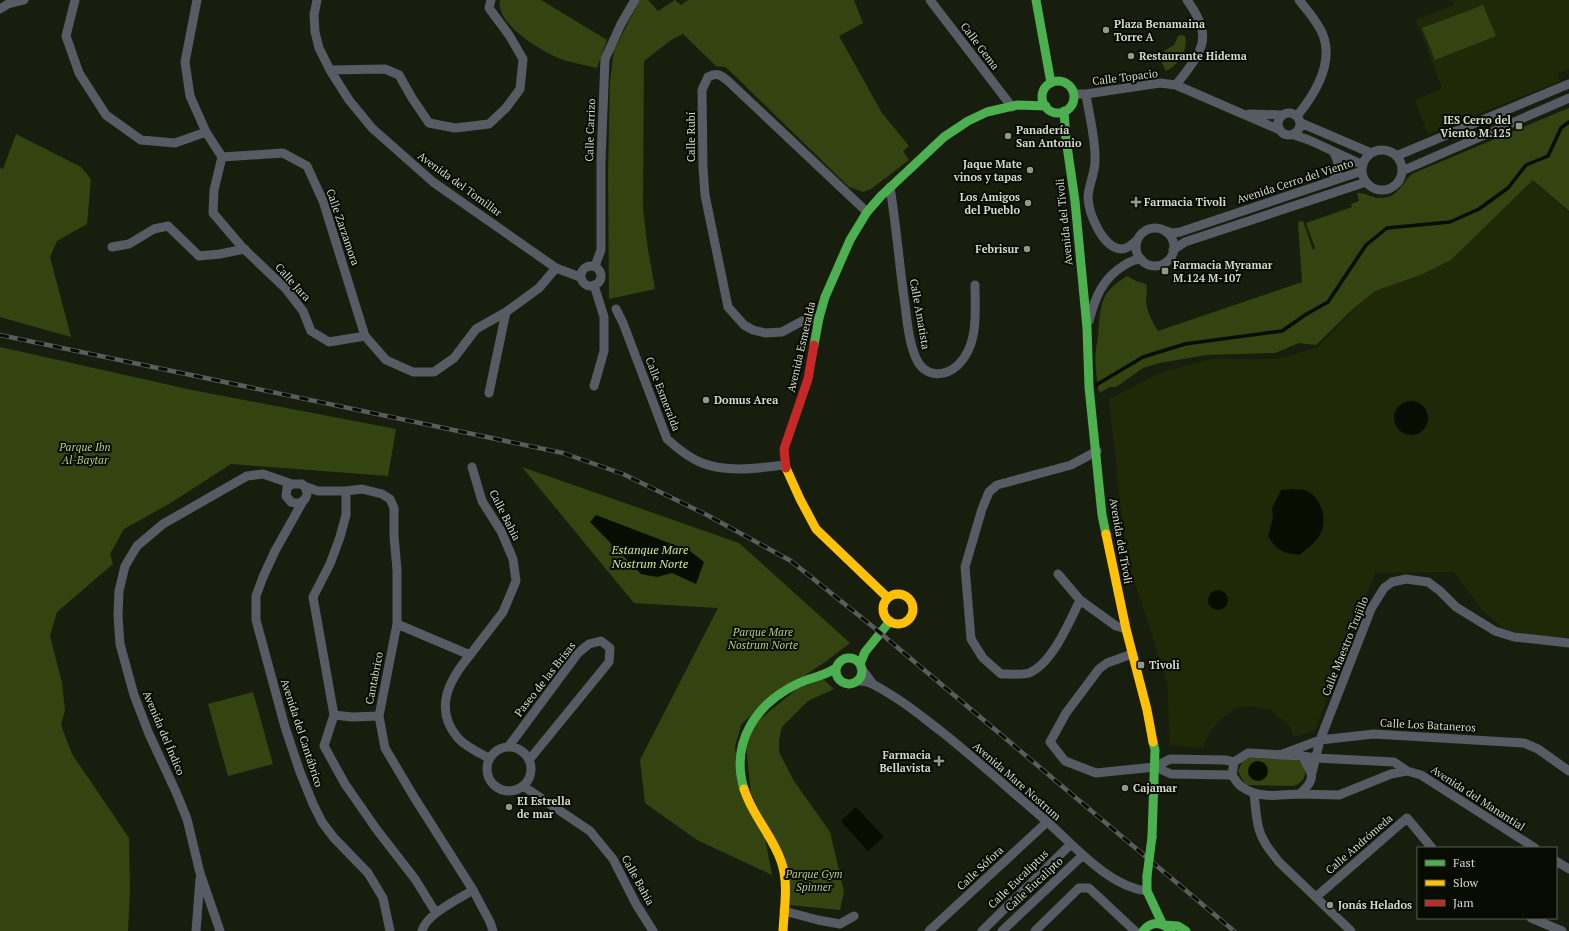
<svg xmlns="http://www.w3.org/2000/svg" width="1569" height="931" font-family="'PT Serif',serif">
<rect width="100%" height="100%" fill="#181e0d"/>
<path fill="#1f2908" d="M1453,0H1569V69L1557,74L1560,81L1428,134L1415,100L1442,88L1416,20L1454,5Z
M1533,180L1569,213V637L1557,640L1504,629L1484,612L1454,572L1375,573L1315,730L1294,737L1288,724L1270,710L1253,706L1236,708L1222,718L1210,732L1203,748L1170,745L1167,681L1130,568L1122,517L1109,399L1159,373L1211,359H1279L1318,347L1351,313L1382,261L1423,274L1451,260Z"/>
<path fill="#344410" d="M500,0H541L607,40L597,68C586,65 572,63 561,59C541,51 496,25 500,0Z
M640,0H648L658,11L675,0L681,5L688,0H854L863,23L839,36L882,113L909,146L903,151L909,160L871,189L863,192L849,187L732,73L725,67L716,66L683,34L671,40L644,61L643,209L648,250L655,289L609,299L608,175L610,81L614,50Z
M1483,5L1496,36L1435,60L1422,28Z
M1182,35L1185,36C1189,49 1178,66 1166,71L1162,63L1164,51L1174,45L1178,36Z
M1569,108V211L1533,180L1451,260L1423,274L1375,291L1355,307L1316,345L1299,343L1275,353L1206,355L1160,363L1143,368L1116,387H1110L1099,393C1097,379 1094,365 1096,350C1096,345 1098,340 1098,335C1101,305 1099,293 1127,276L1136,281L1146,284C1148,291 1146,294 1146,300C1146,311 1153,323 1158,331L1302,282L1298,222L1303,221L1313,250L1315,248L1306,223L1352,207L1351,204L1359,201L1357,193C1364,192 1372,198 1379,198C1400,199 1401,181 1414,173Z
M16,134L81,167L91,179L87,224L57,241L50,257L71,337L0,317V168L3,169Z
M0,347L192,390L396,429L388,476L231,464L169,504L124,529L110,554L113,564L57,612L50,636L62,683L65,710L61,725L72,754L129,838L130,890L128,931H0Z
M522,467L739,543L850,643L825,662L763,703L741,725L735,747L741,795L765,838L772,875L697,840L645,803L640,760L718,608L634,603Z
M823,679L834,689L808,701L782,727L779,740V752L794,781L830,832L844,891L840,910L789,905L786,862L751,794L746,746L754,724L798,688Z
M253,692L273,764L228,776L208,704Z
M1249,758L1296,759C1309,767 1308,780 1294,786L1247,785L1244,783L1238,771L1242,762Z"/>
<path fill="#070e01" d="M1394 418a17 17 0 1 1 34 0a17 17 0 1 1-34 0Z
M1293,489C1296,490 1302,489 1305,490C1323,497 1329,523 1318,538C1314,544 1306,549 1300,555C1283,553 1277,551 1268,536L1273,518L1272,508L1281,490Z
M596,515L690,551L704,562L696,584L672,573L657,577L641,574L590,522Z
M1208 600a10 10 0 1 1 20 0a10 10 0 1 1-20 0Z
M1248 771a10 10 0 1 1 20 0a10 10 0 1 1-20 0Z
M856,807L884,837L868,851L841,821Z"/>
<g fill="none" stroke-linecap="round" stroke-linejoin="round">
<path stroke="#070e01" stroke-width="3.5" d="M1096,385L1143,357L1185,344L1282,331L1305,315L1328,302L1366,245L1387,228L1450,222L1479,209L1508,188L1526,165L1548,156L1561,128L1569,122"/>
<path stroke="#565b64" stroke-width="9" d="M75,0L66,36L79,73L106,115L141,140L175,143L206,132
M197,0L185,62L190,96L206,132L222,157L214,190L213,213L242,247L285,288L303,311L311,331L329,342L365,336L386,360L413,372H434L454,358L476,329L506,312L539,288L556,268
M317,0L314,15L315,32L319,48L330,70L349,100L372,128L433,182L556,268L580,277
M930,0L1012,107
M0,9L8,4L24,0
M330,70L385,69L399,75L412,98L429,123L455,128L489,124L506,108L520,89L523,59L509,35L489,8L491,0
M1176,85C1202,51 1215,38 1187,0
M1074,94H1086L1160,83L1176,85L1280,130
M1086,94C1089,116 1096,139 1095,161C1095,174 1088,186 1088,198C1089,214 1102,247 1121,249C1127,249 1133,244 1137,240
M1278 124a11 11 0 1 1 22 0a11 11 0 1 1-22 0Z
M1249,114L1283,115
M1297,116C1315,94 1334,64 1323,35C1318,22 1308,11 1299,0
M1301,123L1371,153
M1294,135L1309,140L1363,165
M1362 170a20 20 0 1 1 40 0a20 20 0 1 1-40 0Z
M1333,151C1340,164 1340,168 1333,180
M1396,156L1569,84
M222,157L283,153L307,166L323,201L365,336
M1402,171L1569,98
M890,187C896,224 899,261 904,298C907,318 908,340 916,358C924,377 944,378 958,365C979,345 975,312 975,285
M1136 247a19 19 0 1 1 38 0a19 19 0 1 1-38 0Z
M1166,231L1173,233L1180,232L1362,171
M112,247L129,244L154,229L168,226L199,256L220,254L245,249
M1173,250L1185,242L1366,182
M581 276a10 10 0 1 1 20 0a10 10 0 1 1-20 0Z
M595,266L601,250V160L605,59L621,24L635,0
M616,309L623,323L667,439C677,448 689,458 702,463C728,473 759,468 785,465
M819,318L806,319L782,332L765,333L753,330L744,325L728,307L705,195L703,168L702,90L708,77C717,72 721,75 728,81L867,212
M1089,321C1095,298 1102,279 1123,266C1129,262 1134,259 1141,259
M594,386L604,351V317L594,285
M489,393L506,312
M1097,451L1071,465L997,485L989,492L982,509L965,567L971,639L983,658L1001,674C1008,674 1022,675 1029,673C1052,664 1070,621 1080,600L1116,626L1126,629
M304,486L318,491H346L362,489L382,494L390,499L394,508V536L397,570V624L379,716L385,748L414,797L473,890L490,922L493,931
M346,491V515L340,537L330,564L313,597L334,715L324,746L345,784L377,830L415,879L436,913
M303,501L275,551L263,577L256,596V620L285,727L300,772L313,804L322,822L334,838L368,873L383,898L390,931
M1058,574L1080,600
M397,624L470,655L503,612L516,581L513,559L501,531L482,501L472,467
M1132,654L1107,663L1099,669L1066,713L1050,742L1065,761L1096,773L1155,767L1170,759L1225,760L1234,762
M470,655C449,680 433,709 458,738C466,747 479,753 489,758
M861,668L873,684
M858,681C871,680 882,690 893,696C911,707 926,720 942,732C977,760 1010,790 1044,819C1073,844 1107,886 1147,891
M334,715L352,717L379,716
M509,746L578,653L589,644L601,641L610,648L609,662L529,760
M487 769a22 22 0 1 1 44 0a22 22 0 1 1-44 0Z
M1248,753L1302,756C1313,775 1317,778 1300,794C1280,795 1258,799 1242,787C1238,785 1235,779 1232,775L1234,762Z
M1280,755L1320,740L1374,734L1524,743L1538,749L1569,771
M1302,756L1316,758L1394,762L1407,771L1421,775L1535,848
M1155,767L1171,774L1232,775
M1312,773L1320,740L1371,609L1384,588L1392,582L1406,579L1428,582L1440,591L1456,607L1495,631L1514,637L1569,643
M523,786L590,831L613,859L636,904L653,931
M1254,794C1256,809 1256,828 1264,841C1268,849 1274,855 1279,862L1351,931
M1300,794L1339,795L1391,774L1407,771
M1556,861L1569,869
M1316,897L1407,818L1432,848
M784,911L818,920L840,924L854,916
M1531,918L1562,931
M196,931L200,879
M220,931L200,873L187,819L176,792L149,734L134,695L120,644L118,616L119,591L125,566L137,546L163,524L247,476L263,474L292,484H302C313,493 304,507 291,502L286,496L287,488L292,484
M422,931C426,914 459,899 473,890
M929,931L1047,822
M982,931L1071,844
M1002,931L1083,855
M1035,931L1079,888H1089L1135,931"/>
<path stroke="#4caf50" stroke-width="9" d="M1036,0L1051,83
M1042 97a16 16 0 1 1 32 0a16 16 0 1 1-32 0Z
M1064,111L1066,139L1075,201L1087,328L1089,387L1102,515L1106,534
M814,345L819,318L825,297L850,240L867,212L881,196L944,137L968,121L987,112L1018,105L1046,106
M836 671a13 13 0 1 1 26 0a13 13 0 1 1-26 0Z
M860,664L865,652L890,621
M744,789C730,742 756,703 799,683C812,677 825,676 836,668
M1152,837L1155,750L1153,742
M1147,876V891L1162,923
M1164,925L1178,926L1186,931
M1143,931C1151,921 1162,921 1171,931"/>
<path stroke="#ffc107" stroke-width="9" d="M786,468L800,499L816,529L888,598
M1106,534L1126,629L1147,710L1153,742
M883 609a15 15 0 1 1 30 0a15 15 0 1 1-30 0Z
M744,789C752,815 772,835 781,861C789,883 784,908 783,931"/>
<path stroke="#c62828" stroke-width="9" d="M786,468L784,449L808,379L814,345"/>
<defs>
<path id="rail" d="M0,335L563,453L623,474L707,515L791,561L872,626L1234,931"/>
</defs>
<use href="#rail" stroke="#595d5c" stroke-width="4.5"/>
<use href="#rail" stroke="#070b02" stroke-width="3" stroke-dasharray="9" stroke-linecap="butt"/>
<path stroke="#4caf50" stroke-width="9" d="M1147,876L1152,837"/>
</g>
<g fill="#929988" stroke="#070b02" stroke-width="1.5">
<circle cx="1106" cy="30" r="4"/>
<circle cx="1131" cy="56" r="4"/>
<rect x="1515" y="122" width="8" height="8" rx="2"/>
<circle cx="1008" cy="136" r="4"/>
<circle cx="1030" cy="170" r="4"/>
<path d="M1134 196h4v4h4v4h-4v4h-4v-4h-4v-4h4z"/>
<circle cx="1028" cy="203" r="4"/>
<circle cx="1027" cy="249" r="4"/>
<rect x="1161" y="267" width="8" height="8" rx="2"/>
<circle cx="706" cy="400" r="4"/>
<rect x="1137" y="661" width="8" height="8" rx="2"/>
<path d="M937 755h4v4h4v4h-4v4h-4v-4h-4v-4h4z"/>
<circle cx="1125" cy="788" r="4"/>
<circle cx="509" cy="807" r="4"/>
<circle cx="1330" cy="905" r="4"/>
</g>
<g text-anchor="middle" dominant-baseline="central" stroke-width="4" stroke-linejoin="round" paint-order="stroke">
<g font-size="11" font-weight="bold" fill="#d4dbca" stroke="#070b02" text-anchor="start">
<text x="1114" y="24">Plaza Benamaina<tspan x="1114" dy="13">Torre A</tspan></text>
<text x="1139" y="56">Restaurante Hidema</text>
<text x="1511" y="120" text-anchor="end">IES Cerro del<tspan x="1511" dy="13">Viento M.125</tspan></text>
<text x="1016" y="130">Panadería<tspan x="1016" dy="13">San Antonio</tspan></text>
<text x="1022" y="164" text-anchor="end">Jaque Mate<tspan x="1022" dy="13">vinos y tapas</tspan></text>
<text x="1020" y="197" text-anchor="end">Los Amigos<tspan x="1020" dy="13">del Pueblo</tspan></text>
<text x="1144" y="202">Farmacia Tivoli</text>
<text x="1019" y="249" text-anchor="end">Febrisur</text>
<text x="1173" y="265">Farmacia Myramar<tspan x="1173" dy="13">M.124 M-107</tspan></text>
<text x="714" y="400">Domus Area</text>
<text x="1149" y="665">Tivoli</text>
<text x="931" y="755" text-anchor="end">Farmacia<tspan x="931" dy="13">Bellavista</tspan></text>
<text x="1133" y="788">Cajamar</text>
<text x="517" y="801">EI Estrella<tspan x="517" dy="13">de mar</tspan></text>
<text x="1338" y="905">Jonás Helados</text>
</g>
<g font-size="11" fill="#d4dbca" stroke="#070b02">
<text transform="translate(980 46) rotate(53)">Calle Gema</text>
<text transform="translate(1125 77) rotate(-7)">Calle Topacio</text>
<text transform="translate(590 130) rotate(-88)">Calle Carrizo</text>
<text transform="translate(691 137) rotate(-90)">Calle Rubí</text>
<text transform="translate(1295 181) rotate(-18)">Avenida Cerro del Viento</text>
<text transform="translate(460 184) rotate(36)">Avenida del Tomillar</text>
<text transform="translate(1064 222) rotate(-96)">Avenida del Tívoli</text>
<text transform="translate(343 227) rotate(71)">Calle Zarzamora</text>
<text transform="translate(293 282) rotate(48)">Calle Jara</text>
<text transform="translate(920 314) rotate(80)">Calle Amatista</text>
<text transform="translate(801 347) rotate(-77)">Avenida Esmeralda</text>
<text transform="translate(663 394) rotate(69)">Calle Esmeralda</text>
<text transform="translate(505 515) rotate(63)">Calle Bahia</text>
<text transform="translate(1121 541) rotate(80)">Avenida del Tívoli</text>
<text transform="translate(1345 646) rotate(-68)">Calle Maestro Trujillo</text>
<text transform="translate(374 678) rotate(-79)">Cantabrico</text>
<text transform="translate(545 679) rotate(-52)">Paseo de las Brisas</text>
<text transform="translate(1428 725) rotate(3)">Calle Los Bataneros</text>
<text transform="translate(164 733) rotate(67)">Avenida del Índico</text>
<text transform="translate(302 733) rotate(72)">Avenida del Cantábrico</text>
<text transform="translate(1017 781) rotate(41)">Avenida Mare Nostrum</text>
<text transform="translate(1478 798) rotate(33)">Avenida del Manantial</text>
<text transform="translate(1359 844) rotate(-41)">Calle Andrómeda</text>
<text transform="translate(980 868) rotate(-43)">Calle Sófora</text>
<text transform="translate(1018 879) rotate(-44)">Calle Eucaliptus</text>
<text transform="translate(638 880) rotate(61)">Calle Bahia</text>
<text transform="translate(1034 884) rotate(-43)">Calle Eucalipto</text>
</g>
<g font-size="11" font-style="italic" fill="#b2d07d" stroke="#070b02">
<text x="85" y="447">Parque Ibn<tspan x="85" dy="13">Al-Baytar</tspan></text>
<text x="763" y="632">Parque Mare<tspan x="763" dy="13">Nostrum Norte</tspan></text>
<text x="814" y="874">Parque Gym<tspan x="814" dy="13">Spinner</tspan></text>
</g>
<g font-size="12" font-style="italic" fill="#c9e895" stroke="#070b02">
<text x="650" y="549">Estanque Mare<tspan x="650" dy="14">Nostrum Norte</tspan></text>
</g>
</g>
<rect x="1417" y="847" width="140" height="72" fill="#070b02" stroke="#595e52"/>
<rect x="1425" y="860" width="20" height="6" fill="#4caf50" stroke="#595e52"/>
<text x="1453" y="867" font-size="12" fill="#d4dbca">Fast</text>
<rect x="1425" y="880" width="20" height="6" fill="#ffc107" stroke="#595e52"/>
<text x="1453" y="887" font-size="12" fill="#d4dbca">Slow</text>
<rect x="1425" y="900" width="20" height="6" fill="#c62828" stroke="#595e52"/>
<text x="1453" y="907" font-size="12" fill="#d4dbca">Jam</text>
</svg>
